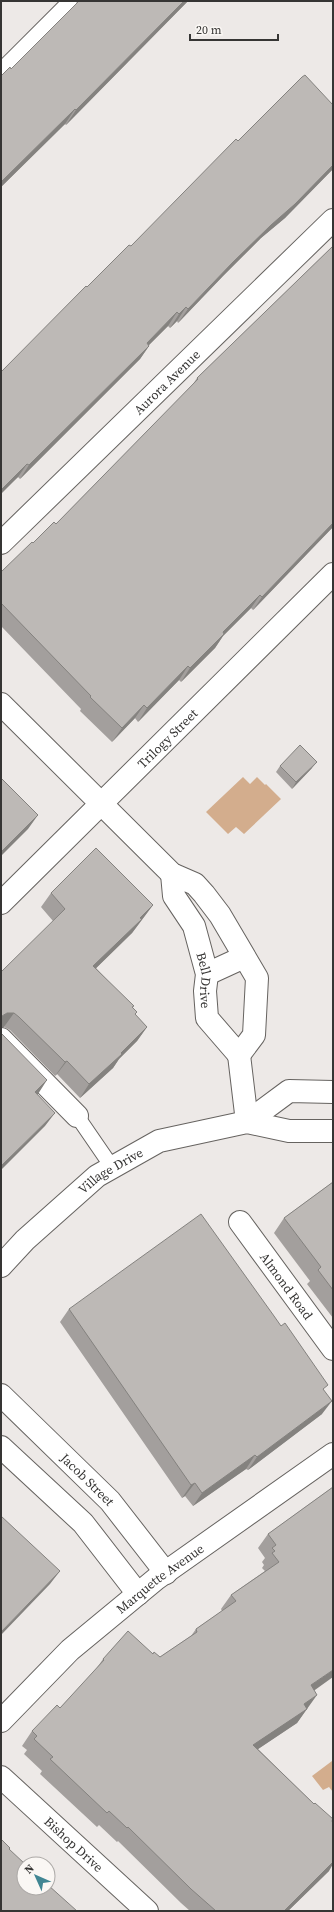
<svg xmlns="http://www.w3.org/2000/svg" width="334" height="1912" font-family="'Source Serif 4',serif">
<rect width="100%" height="100%" fill="#ede9e7"/>
<path fill="#d3ad8d" d="M243,777L250,784L257,777L265,785L266,784L281,799L244,834L236,827L228,834L206,812Z
M332,1761L333,1762V1792L329,1787L323,1790L312,1776Z"/>
<g fill="none" stroke-linecap="round" stroke-linejoin="round">
<defs>
<path id="lane" d="M1,70L70,1
M77,1116L112,1167"/>
<g id="street">
<path id="s1" d="M1,543L333,220"/>
<path d="M1,704L172,874L195,884L204,894L220,915L257,978L254,1035L239,1055"/>
<path id="s2" d="M172,874L174,896L194,926L207,974L205,991L207,1018L239,1055"/>
<path id="s3" d="M1,903L333,574"/>
<path d="M207,974L244,957"/>
<path d="M1,1039L77,1116"/>
<path d="M239,1055L247,1122"/>
<path id="s4" d="M240,1222L333,1349"/>
<path id="s5" d="M1,1395L110,1501L166,1573"/>
<path d="M1,1447L83,1523L138,1594"/>
<path id="s6" d="M1,1721L70,1650L156,1579L333,1454"/>
<path id="s7" d="M1,1777L147,1911"/>
</g>
<g id="secondary">
<path d="M247,1122L289,1091L333,1092"/>
<path id="s8" d="M1,1266L25,1240L97,1176L159,1141L247,1122L289,1131H333"/>
</g>
</defs>
<use href="#lane" stroke="#666360" stroke-width="16"/>
<use href="#street" stroke="#666360" stroke-width="24"/>
<use href="#secondary" stroke="#666360" stroke-width="24"/>
<use href="#lane" stroke="#fff" stroke-width="14"/>
<use href="#street" stroke="#fff" stroke-width="22"/>
<use href="#secondary" stroke="#fff" stroke-width="22"/>
</g>
<path fill="#a39f9d" d="M188,1L66,125L65,124L1,187V76L11,69Z
M333,105V169L285,218L261,238L223,276L178,323L177,321L170,328L168,326L149,345V346L140,359L20,479L18,477L10,484L87,287L131,246L238,141Z
M333,246V527L253,610L251,608L223,636L215,648L181,682L179,680L138,722L135,718L112,742L80,711L81,709L1,626V572L33,543L56,524L191,387L197,378Z
M280,766L312,768L292,789L276,772Z
M51,893L153,905L132,933L96,968L133,1008L135,1015L147,1027L137,1041L119,1059L113,1068L80,1098L57,1074L55,1076L10,1030L4,1027L53,921L41,907Z
M333,1182V1318L307,1284L310,1281L274,1233L284,1218Z
M69,1309L324,1390L322,1414L248,1470L246,1469L193,1506L185,1496L182,1498L60,1322Z
M333,1487L314,1690L307,1709L306,1710L297,1723L258,1749L314,1804L333,1820L332,1822L329,1871L288,1911H190L181,1903L118,1841L117,1842L99,1825L97,1827L40,1774L42,1771L24,1754L27,1750L22,1746L32,1731L60,1708L94,1672L103,1659L153,1654L160,1657L191,1636L196,1629L222,1611L221,1609L231,1595L265,1571L262,1568L264,1565L262,1562L265,1558L258,1548L268,1534Z"/>
<path fill="#84827f" d="M184,1H188L66,125L76,110Z
M75,109L65,124L1,187V182Z
M333,165V169L285,218L261,238L223,276L178,323L188,309L233,262L271,225Z
M186,307L177,321L170,328L179,314Z
M177,312L168,326L137,357L147,343Z
M149,346L140,359L20,479L29,465Z
M27,464L18,477L1,494V490Z
M333,523V527L253,610L262,597Z
M260,595L251,608L223,636L215,648L181,682L190,668L223,632Z
M188,666L179,680L138,722L147,708Z
M144,705L135,718L112,742L122,728Z
M317,762L312,768L292,789L296,782Z
M38,815L28,829L1,856V852Z
M153,905L132,933L84,980L93,966Z
M7,1013H14L4,1027H1V1018L2,1016Z
M147,1027L137,1041L119,1059L113,1068L80,1098L89,1084Z
M67,1061L57,1074L55,1076L65,1062Z
M47,1080L38,1094L26,1106L35,1092Z
M55,1113L45,1126L1,1170V1166Z
M332,1401L322,1414L248,1470L257,1457Z
M255,1455L246,1469L193,1506L202,1493Z
M195,1483L185,1496L182,1498L191,1485Z
M60,1571L50,1584L1,1635V1632Z
M333,1670V1677L301,1700L311,1685Z
M317,1695L297,1723L243,1759L253,1745L304,1704Z
M333,1862V1864L329,1871L288,1911H284Z"/>
<path fill="#bdb9b6" stroke="#84827f" d="M79,1H184L76,110L75,109L1,182V76L10,67L11,69Z
M305,75L333,105V165L295,204L271,225L233,262L188,309L186,307L179,314L177,312L147,343L149,346L29,465L27,464L1,490V372L86,286L87,287L129,245L131,246L236,139L238,141L302,77Z
M333,246V523L262,597L260,595L223,632L224,634L190,668L188,666L147,708L144,705L122,728L90,697L91,696L1,603V572L32,542L33,543L54,522L56,524L198,379L197,378Z
M300,745L317,762L296,782L280,766Z
M1,778L38,815L1,852Z
M96,848L153,905L140,918L142,919L93,966L134,1006L132,1007L137,1012L135,1014L147,1027L121,1053L122,1054L89,1084L67,1061L65,1062L19,1017L14,1013H7L2,1016L1,1018V972L65,909L51,893Z
M1,1033L47,1080L35,1092L55,1113L1,1166Z
M333,1182V1290L318,1270L321,1267L284,1218Z
M201,1214L274,1316L281,1326L285,1323L328,1385L323,1389L332,1401L257,1457L255,1455L202,1493L195,1483L191,1485L69,1309Z
M333,1487V1670L311,1685L317,1695L304,1704L307,1709L253,1745L314,1804L315,1803L333,1819L332,1821L333,1823V1862L284,1911H216L191,1889L128,1827L127,1828L109,1811L107,1813L50,1759L53,1757L34,1739L37,1736L32,1731L57,1705L60,1708L104,1660L103,1659L128,1631L153,1654L154,1652L160,1657L197,1632L196,1629L236,1601L231,1595L279,1562L272,1553L275,1551L272,1548L276,1545L268,1534Z
M1,1516L60,1571L1,1632Z
M1,1839L10,1848L9,1849L25,1864H24V1888H48V1885L77,1911H1Z"/>
<g text-anchor="middle" dominant-baseline="central" stroke-width="3.5" stroke-linejoin="round" paint-order="stroke">
<g font-size="13" fill="#363534" stroke="#faf7f4">
<text stroke="none"><textPath href="#s1" startOffset="231">Aurora Avenue</textPath></text>
<text stroke="none"><textPath href="#s3" startOffset="234">Trilogy Street</textPath></text>
<text stroke="none"><textPath href="#s2" startOffset="114">Bell Drive</textPath></text>
<text stroke="none"><textPath href="#s8" startOffset="146">Village Drive</textPath></text>
<text stroke="none"><textPath href="#s4" startOffset="79">Almond Road</textPath></text>
<text stroke="none"><textPath href="#s5" startOffset="121">Jacob Street</textPath></text>
<text stroke="none"><textPath href="#s6" startOffset="214">Marquette Avenue</textPath></text>
<text stroke="none"><textPath href="#s7" startOffset="99">Bishop Drive</textPath></text>
</g>
</g>
<rect width="334" height="1912" fill="none" stroke="#363534" stroke-width="4"/>
<g transform="translate(36 1876) rotate(315)"><circle r="19" fill="#faf7f4" stroke="#aca9a7"/>
<path d="M0-3L7 15L0 10L-7 15Z" fill="#418693"/>
<text y="-6" font-size="11" font-weight="bold" text-anchor="middle" fill="#363534">N</text>
</g>
<path d="M190 34v6h88v-6" fill="none" stroke="#363534" stroke-width="2"/>
<text x="196" y="34" font-size="12" fill="#363534" stroke="#faf7f4" stroke-width="3" paint-order="stroke">20 m</text>
</svg>
